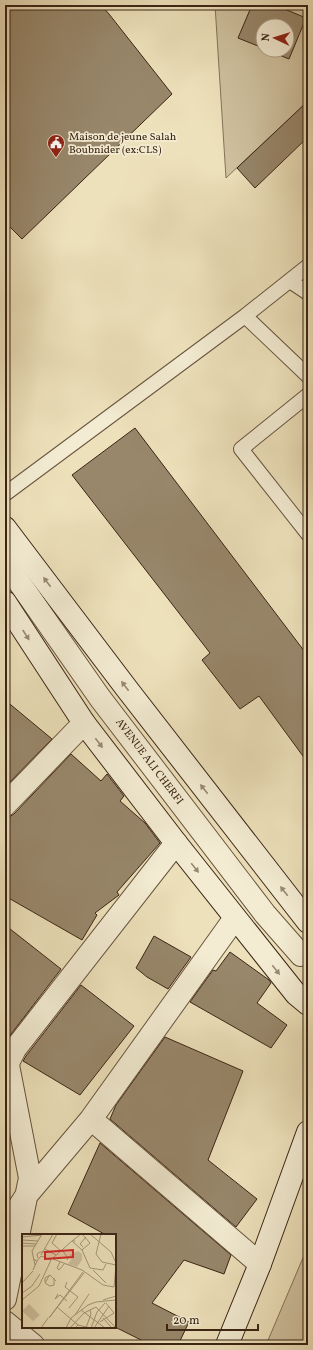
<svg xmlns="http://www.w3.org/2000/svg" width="313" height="1350" font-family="Vollkorn,serif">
<rect width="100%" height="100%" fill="#ede1bb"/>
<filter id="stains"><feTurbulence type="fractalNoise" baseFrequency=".005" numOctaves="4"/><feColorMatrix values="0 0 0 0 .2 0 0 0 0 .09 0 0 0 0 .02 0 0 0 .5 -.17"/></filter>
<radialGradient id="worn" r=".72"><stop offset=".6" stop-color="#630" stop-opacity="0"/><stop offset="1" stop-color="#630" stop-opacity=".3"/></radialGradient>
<path fill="#cfc19f" stroke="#85735a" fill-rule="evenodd" d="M215,5H308V101L226,178ZM263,26H287V50H263Z
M308,1246V1345H266Z"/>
<path fill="#98876b" stroke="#3b2515" d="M5,5H101L109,14L172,94L22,239L5,222Z
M252,5H275L306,18L289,59L267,50H287V26H263V48L238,38Z
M308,101V137L255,188L237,168Z
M135,428L308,656V763L259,696L240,709L202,660L210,653L72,475Z
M5,700L52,739L5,787Z
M71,754L101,781L107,774L124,796L120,801L145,823L160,843L117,892L119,895L95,913L97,915L82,940L5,896V817H9L14,814Z
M5,925L61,969L5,1042Z
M154,936L191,957L168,989L147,977L136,968Z
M230,952L269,980L271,983L257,1003L287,1025L271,1048L190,1002L213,970L216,971Z
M81,985L134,1026L80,1095L23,1061L26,1056Z
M165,1037L243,1071L208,1160L257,1199L236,1227L110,1119L116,1105Z
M100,1143L231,1255L224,1274L184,1260L152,1303L189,1322L178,1345H151L115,1327V1235H106L68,1214Z"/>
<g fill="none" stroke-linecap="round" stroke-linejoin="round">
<defs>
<path id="lane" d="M290,281L308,293
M245,316L308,376
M308,395L241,449L308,534
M5,494L245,316L308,266"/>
<path id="street" d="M5,562L100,698L265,914L301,955
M5,805L84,723
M5,1069L15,1049L176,843
M91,1119L260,1264
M5,1229L26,1196L91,1119L235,918
M5,1299L30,1178L8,1065
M5,1322L33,1345"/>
<path id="secondary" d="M5,528L127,689L308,922
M5,602L84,723L176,843L296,994L308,1004
M227,1345L260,1264L308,1132"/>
</defs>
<use href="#lane" stroke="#68543e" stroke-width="16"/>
<use href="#street" stroke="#68543e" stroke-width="24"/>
<use href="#secondary" stroke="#3b2515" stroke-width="24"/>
<use href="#lane" stroke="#f3ecd3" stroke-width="14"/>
<use href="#street" stroke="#f3ecd3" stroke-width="22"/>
<use href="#secondary" stroke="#f3ecd3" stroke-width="22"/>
</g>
<defs><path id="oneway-solid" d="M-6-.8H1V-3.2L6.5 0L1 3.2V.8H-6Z"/></defs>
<g fill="#978874">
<use href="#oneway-solid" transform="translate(47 582) rotate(-127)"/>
<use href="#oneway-solid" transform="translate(26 635) rotate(57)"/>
<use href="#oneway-solid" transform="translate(125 686) rotate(-127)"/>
<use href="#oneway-solid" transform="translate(99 743) rotate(53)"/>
<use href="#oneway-solid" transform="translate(204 789) rotate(-128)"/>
<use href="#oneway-solid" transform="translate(195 868) rotate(51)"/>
<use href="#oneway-solid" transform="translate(284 891) rotate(-128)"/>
<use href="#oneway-solid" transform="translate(276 970) rotate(52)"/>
</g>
<defs>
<symbol id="civic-pin" viewBox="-11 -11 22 30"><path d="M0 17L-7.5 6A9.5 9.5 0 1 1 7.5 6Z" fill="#8f2418" stroke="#f3ecd3"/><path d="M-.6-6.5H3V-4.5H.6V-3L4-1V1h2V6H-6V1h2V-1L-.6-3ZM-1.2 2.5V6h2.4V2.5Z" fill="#fff"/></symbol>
</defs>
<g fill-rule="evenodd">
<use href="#civic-pin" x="46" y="133" width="20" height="27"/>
</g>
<g text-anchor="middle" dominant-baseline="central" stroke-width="3.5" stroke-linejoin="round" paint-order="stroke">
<g font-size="11" fill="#3b2515" stroke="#f3ecd3" text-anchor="start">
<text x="69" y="137">Maison de jeune Salah<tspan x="69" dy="13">Boubnider (ex:CLS)</tspan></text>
</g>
<g font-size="11" fill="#3b2515" stroke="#f3ecd3">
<text transform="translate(149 762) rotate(53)">AVENUE ALI CHERFI</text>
</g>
</g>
<g transform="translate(22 1234)">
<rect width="94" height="94" fill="#ede1bb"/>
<path d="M56,17L60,20V26L55,33L46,30L50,24L47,21ZM7,70L18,81L11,87L0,77Z" fill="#cfc19f"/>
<path fill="none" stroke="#a69679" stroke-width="1" d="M35,0L30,9L39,17M60,0L68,9L60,16M68,0L89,18L94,29M79,0L74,20L80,28L94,31M0,3L20,1M0,6L16,7M53,7H50L59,0M51,8L60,16L68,34L81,36L84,30M0,9L14,10M0,12H13M61,13L58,10L64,3M23,15L34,21M40,16L46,24L45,26M19,21L31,0M16,24L15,20L18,18H29M31,24L50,7M11,25L15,27L11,36M31,25L60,36L81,51L92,53L94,32M15,27L19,22L29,26M38,28L35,34L37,36L42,30M13,31L10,17L20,0M71,36L84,49M61,38L27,84L62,39M27,42L23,49L28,52L32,51V44M23,48V44L28,41L34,47M45,48L43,53L56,63L47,74M0,49L11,37M0,59L10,52L18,40M36,60L33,65L38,61L45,67M0,66L17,52L29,26M81,66L94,62M35,73L56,91M59,76L83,94M53,81L67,60M81,84L89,93M78,88L92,79L84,69M19,94L26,84M44,94L49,84L66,71L74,68L94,66M48,94L62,79L74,73L94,94M53,94L56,91L68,94M64,94L69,80L68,76M69,94L75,78L83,69M72,94L87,72"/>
<path fill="#d62828" fill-opacity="0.15" stroke="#d62828" stroke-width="2" d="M51,16V23L23,25V18Z"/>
<rect width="94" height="94" fill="none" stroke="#3b2515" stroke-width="2"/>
</g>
<rect width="313" height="1350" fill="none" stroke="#ede1bb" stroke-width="20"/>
<rect x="6" y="6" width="301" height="1338" fill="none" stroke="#3b2515" stroke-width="2"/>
<rect x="10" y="10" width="293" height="1330" fill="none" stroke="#3b2515"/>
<g transform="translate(275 38) rotate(274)"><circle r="19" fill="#f3ecd3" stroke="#a99c87"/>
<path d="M0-3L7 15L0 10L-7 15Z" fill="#8f2418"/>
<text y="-6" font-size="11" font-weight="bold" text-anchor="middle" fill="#3b2515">N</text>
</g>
<path d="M167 1324v6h91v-6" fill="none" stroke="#3b2515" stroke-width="2"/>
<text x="173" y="1324" font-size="12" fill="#3b2515" stroke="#f3ecd3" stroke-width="3" paint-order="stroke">20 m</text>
<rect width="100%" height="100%" filter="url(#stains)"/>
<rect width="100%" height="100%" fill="url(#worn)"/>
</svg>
